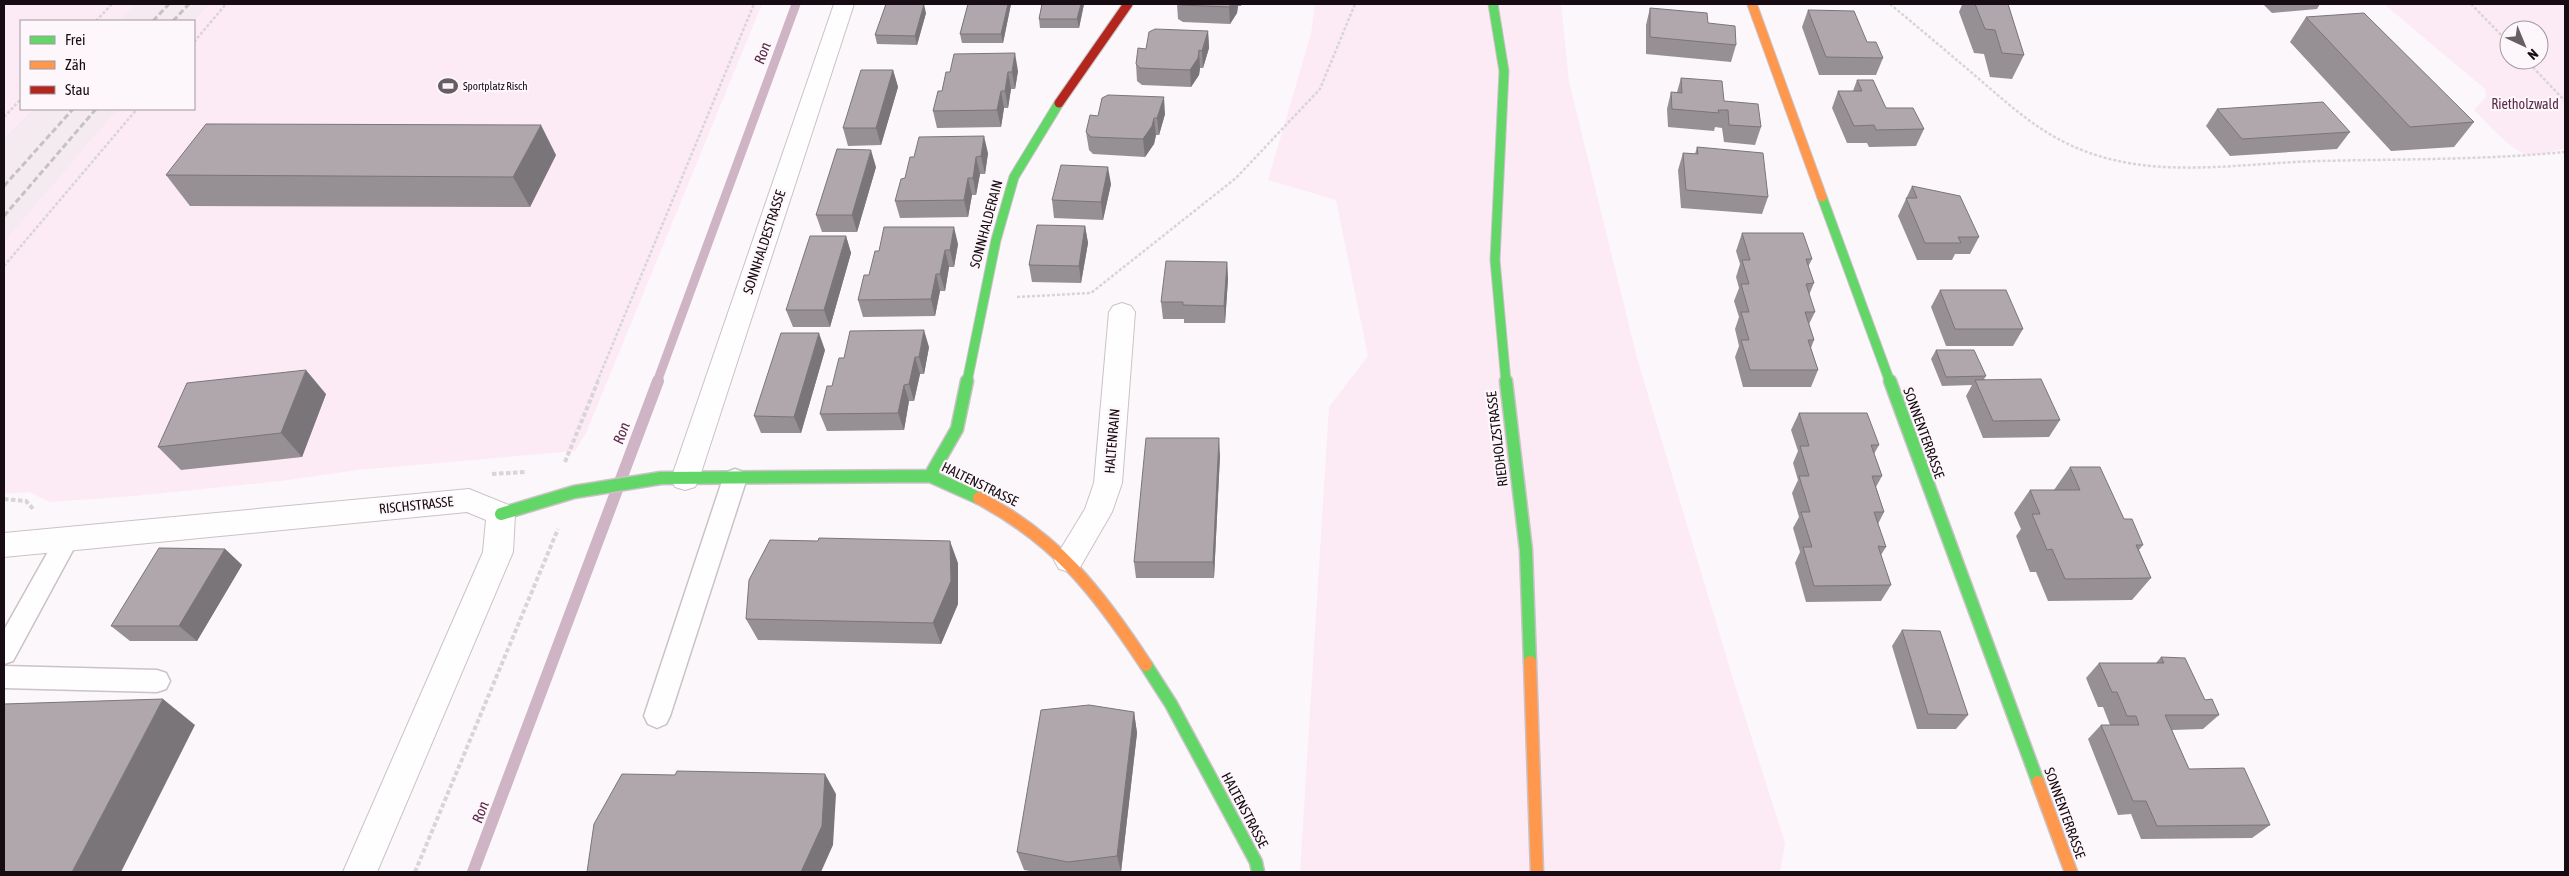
<svg xmlns="http://www.w3.org/2000/svg" width="2569" height="876" font-family="'Asap Condensed',sans-serif">
<rect width="100%" height="100%" fill="#fcf7fa"/>
<path fill="#f6eaf1" d="M135,4H210L194,22L118,21Z
M33,109H118L4,242V138Z"/>
<path fill="#fceaf5" fill-rule="evenodd" d="M4,4H135L118,21H21V109H33L4,138Z
M210,4H762L586,433L575,451L357,470L280,481L134,496L50,502L29,492L4,494V242L118,109H194V22Z
M1315,4H1561L1569,82L1637,358L1733,679L1785,843L1780,872H1300L1329,407L1368,356L1336,200L1268,180L1311,34Z
M2384,4H2565V148C2555,151 2537,157 2526,154C2508,148 2487,123 2474,110L2486,97L2485,89ZM2509,30H2539V60H2509Z"/>
<g fill="none" stroke-linecap="round" stroke-linejoin="round">
<path stroke="#cfb4c5" stroke-width="9" d="M657,382L796,4"/>
<path stroke="#cfb4c5" stroke-width="12" d="M473,872L658,381"/>
<defs>
<path id="lane" d="M735,469L743,472L747,478L670,716L666,724L657,728L648,724L644,716L723,478L727,472Z
M67,529L75,532L79,539L13,661L4,664V630L59,532Z
M4,666L157,670L166,673L170,681L166,689L157,692L4,688Z"/>
<path id="street" d="M834,4H854L699,479L695,487L685,490L675,487L671,479Z
M1122,303L1131,306L1135,312L1122,483L1112,512L1079,569L1069,572L1059,569L1054,560L1085,509L1094,483L1109,312L1113,306Z
M469,489L511,506L515,514L513,552L377,872H343L483,552L486,520L467,512L4,557V533Z"/>
<path id="fast-far1" d="M1493,4L1504,71L1495,260L1506,382
M1822,197L1890,382
M967,382L996,240L1014,177L1059,103"/>
<path id="fast" d="M1506,381L1526,550L1530,662
M1890,381L2038,782
M930,476L957,429L967,381
M501,514L574,492L661,478L930,476L979,498
M1146,665L1171,704L1256,862L1258,872"/>
<path id="slow-far1" d="M1752,4L1822,197"/>
<path id="slow" d="M979,498C1058,540 1098,592 1146,665
M1530,662L1537,872
M2038,782L2071,872"/>
<path id="jam" d="M1059,103L1128,4"/>
</defs>
<use href="#lane" stroke="#cac2c7" stroke-width="3"/>
<use href="#street" stroke="#cac2c7" stroke-width="2"/>
<use href="#fast-far1" stroke="#cac2c7" stroke-width="11"/>
<use href="#fast" stroke="#cac2c7" stroke-width="15"/>
<use href="#slow-far1" stroke="#cac2c7" stroke-width="11"/>
<use href="#slow" stroke="#cac2c7" stroke-width="15"/>
<use href="#jam" stroke="#cac2c7" stroke-width="11"/>
<path stroke="#d7d5d6" stroke-width="2.5" stroke-dasharray="3 2" stroke-linecap="butt" d="M1890,4C1920,29 1950,54 1979,79C2006,102 2032,126 2064,142C2145,183 2233,163 2320,161C2402,159 2483,160 2565,152
M2471,4L2509,43
M96,21L112,4
M194,42L226,4
M2526,60L2565,101
M4,117L21,99
M4,266L137,109
M1017,297L1091,293L1236,178L1320,89L1355,4
M597,382L754,4"/>
<path stroke="#d7d5d6" stroke-width="4" stroke-dasharray="4.5 2.5" stroke-linecap="butt" d="M565,462L598,381
M492,474L526,472
M4,499L26,501L34,510
M415,872L558,529"/>
<use href="#lane" fill="#fffefe" fill-rule="evenodd"/>
<use href="#street" fill="#fffefe" fill-rule="evenodd"/>
<use href="#fast-far1" stroke="#63d668" stroke-width="9"/>
<use href="#fast" stroke="#63d668" stroke-width="12"/>
<use href="#slow-far1" stroke="#ff974d" stroke-width="9"/>
<use href="#slow" stroke="#ff974d" stroke-width="12"/>
<use href="#jam" stroke="#b3261e" stroke-width="9"/>
<path stroke="#c5c2c4" stroke-width="3" stroke-dasharray="6 3" stroke-linecap="butt" d="M153,21L169,4
M173,21L189,4
M4,186L73,109
M4,216L96,109"/>
</g>
<path fill="#969094" d="M968,4H1011L1003,43H962L960,34Z
M1042,4H1084L1079,28H1040L1039,19Z
M1177,4H1242L1241,6H1238L1237,13L1230,24L1183,22L1178,19Z
M1962,4H2008L2024,55L2012,79L1990,77L1984,54L1974,53L1959,12L1962,5Z
M2263,4H2320L2317,9L2272,13Z
M1650,8L1708,23L1736,45L1731,62L1646,54V25Z
M1808,10L1867,42L1883,58L1876,75H1819L1802,27Z
M926,13L917,45L877,44L875,35Z
M2306,17L2474,122L2454,147L2391,151L2290,42Z
M1208,31L1209,48L1203,68H1200L1199,75L1191,87L1142,85L1137,81L1136,64L1146,49Z
M893,70L898,87L881,145L848,146L843,128Z
M1018,71L1015,89H1011L1008,108H1004L1001,127L937,128L933,111L942,91L946,72Z
M1681,78L1724,101L1761,127L1755,145L1724,142L1722,128L1715,127L1714,131L1668,127L1667,109L1671,92H1677Z
M1857,80L1886,108L1924,129L1916,146L1869,147L1867,143H1847L1832,108L1838,91H1853Z
M2217,109L2350,132L2337,149L2230,156L2206,126Z
M1165,114L1159,135H1156L1154,144L1145,157L1093,154L1089,150L1086,132L1098,116Z
M1697,147L1768,197L1762,214L1681,208L1678,170L1683,153L1695,154Z
M988,153L985,174H980L976,195H972L968,217L900,218L895,201L905,178Z
M556,155L530,207L190,206L166,175Z
M876,167L857,232H822L816,215Z
M1111,184L1103,220L1054,218L1052,200Z
M1912,186L1979,237L1970,254H1955L1952,260H1917L1898,216Z
M1085,226L1088,243L1081,283L1032,282L1029,265Z
M1742,233L1812,259L1808,267L1814,283L1809,295L1815,312L1809,324L1814,340L1811,348L1818,370L1811,387H1743L1735,357L1739,346L1735,329L1739,317L1734,301L1739,288L1736,277L1740,264L1736,251Z
M846,236L851,253L830,327H793L786,310Z
M958,244L954,267H949L945,291H940L935,316L863,317L858,300L869,275Z
M1227,262L1228,279L1225,323H1184V319H1163L1161,302Z
M1940,290L2023,329L2013,346H1946L1931,307Z
M929,347L924,374H920L914,401H909L904,430L827,431L820,414L844,358Z
M825,350L801,433H761L754,416Z
M1936,350L1986,376L1984,379L2060,420L2049,437L1983,438L1966,396L1972,385L1942,386L1931,359Z
M326,394L302,457L181,470L158,447Z
M1799,413L1879,445L1874,454L1882,476L1876,487L1884,512L1878,524L1886,547L1881,555L1891,585L1881,601L1806,602L1795,563L1800,552L1793,528L1799,517L1792,493L1798,480L1793,463L1798,451L1791,430Z
M1220,455L1214,578H1136L1134,562Z
M2070,467L2124,519L2143,545L2139,550L2151,578L2132,600L2048,601L2036,572H2030L2016,536L2021,529L2014,513L2030,490H2054Z
M225,549L242,565L197,641H130L111,626Z
M958,563V604L941,644L758,640L746,619Z
M1902,630L1968,715L1956,729H1917L1892,646Z
M2161,657L2205,700L2219,715L2203,729L2172,730L2189,769L2270,825L2252,838L2141,839L2131,814L2118,815L2088,739L2101,725H2110L2103,707H2098L2086,678L2099,663H2156Z
M1134,712L1137,733L1121,872H1035L1024,870L1017,852Z"/>
<path fill="#7a7578" d="M924,4L926,13L917,45L915,36Z
M1008,4H1011L1003,43L1001,34Z
M1081,4H1084L1079,28L1077,19Z
M1231,4H1238V6L1237,13L1230,24L1229,7Z
M1208,31L1209,48L1203,68L1202,51Z
M1199,50L1200,68L1199,75L1191,87L1190,70Z
M1015,53L1018,71L1015,89L1012,72Z
M893,70L898,87L881,145L876,128Z
M1008,72L1011,89L1008,108L1005,91Z
M1001,91L1004,108L1001,127L997,110Z
M1164,97L1165,114L1159,135L1157,118Z
M1154,118L1156,135L1154,144L1145,157L1143,139Z
M541,125L556,155L530,207L513,177Z
M984,136L988,153L985,174L981,156Z
M871,150L876,167L857,232L852,215Z
M976,157L980,174L976,195L973,178Z
M1108,167L1111,184L1103,220L1101,202Z
M968,178L972,195L968,217L964,200Z
M1085,226L1088,243L1081,283L1079,266Z
M954,227L958,244L954,267L950,250Z
M846,236L851,253L830,327L824,310Z
M945,250L949,267L945,291L940,274Z
M1227,262L1228,279L1225,323L1224,306Z
M936,274L940,291L935,316L931,299Z
M924,330L929,347L924,374L919,357Z
M819,333L825,350L801,433L794,417Z
M915,357L920,374L914,401L909,384Z
M306,370L326,394L302,457L281,433Z
M904,385L909,401L904,430L898,413Z
M1219,438L1220,455L1214,578L1213,562Z
M950,541L958,563V604L941,644L933,623Z
M225,549L242,565L197,641L179,626Z
M163,699L195,725L121,872H72Z
M1134,712L1137,733L1121,872L1117,856Z
M825,774L836,794L833,845L821,872H801Z"/>
<path fill="#afa7ac" stroke="#7a7578" d="M886,4H924L915,36L875,35Z
M968,4H1008L1001,34H960Z
M1042,4H1081L1077,19H1039Z
M1180,4H1231L1229,7L1182,5Z
M1975,4H2008L2024,55L2002,53L1995,30L1985,29Z
M1650,8L1707,13L1708,23L1735,26L1736,45L1650,37Z
M1808,10L1854,11L1867,42H1876L1883,58L1826,57Z
M2364,13L2474,122L2410,127L2306,17Z
M1155,29L1208,31L1202,51L1199,50L1198,58L1190,70L1140,68L1136,64L1138,48L1146,49L1149,32Z
M1015,53L1012,72H1008L1005,91H1001L997,110L933,111L938,91H942L946,72H950L954,54Z
M861,70H893L876,128H843Z
M1681,78L1722,81L1724,101L1758,104L1761,127L1729,125L1728,110H1718L1719,113L1672,109L1671,92L1682,93Z
M1857,80H1873L1886,108H1913L1924,129L1876,130L1874,125L1854,126L1838,91H1862Z
M1108,95L1164,97L1157,118H1154L1152,126L1143,139L1091,137L1086,132L1090,115L1098,116L1102,98Z
M2323,102L2350,132L2242,139L2217,109Z
M206,124L541,125L513,177L166,175Z
M984,136L981,156L976,157L973,178H968L964,200L895,201L901,179L905,178L910,157H914L919,137Z
M1697,147L1763,153L1768,197L1686,190L1683,153L1698,154Z
M837,149L871,150L852,215H816Z
M1061,165L1108,167L1101,202L1052,200Z
M1912,186L1960,196L1979,237H1958L1961,243H1925L1906,198H1917Z
M1037,225L1085,226L1079,266L1029,265Z
M884,227H954L950,250H945L940,274H936L931,299L858,300L864,275H869L875,251H879Z
M1742,233H1803L1812,259H1806L1814,283L1806,284L1815,312H1805L1814,340H1808L1818,370H1750L1741,340H1749L1741,312H1749L1741,284H1749L1742,260H1750Z
M810,236H846L824,310H786Z
M1166,261L1227,262L1224,306L1183,305V302H1161Z
M1940,290H2006L2023,329H1955Z
M924,330L919,357H915L909,384L904,385L898,413L820,414L827,386H832L839,358H844L850,331Z
M781,333H819L794,417L754,416Z
M1936,350H1974L1986,376L1946,377Z
M306,370L281,433L158,447L187,383Z
M2041,379L2060,420L1993,421L1975,380Z
M1799,413H1867L1879,445H1871L1882,476H1872L1884,512H1874L1886,547L1878,546L1891,585L1814,586L1803,547H1812L1801,512H1810L1799,476H1809L1800,446H1809Z
M1146,438H1219L1213,562H1134Z
M2070,467H2100L2124,519H2132L2143,545H2136L2151,578L2065,579L2052,549L2047,550L2032,514H2040L2030,490H2080Z
M819,538L950,541L951,581L933,623L746,619L749,580L770,540L818,541Z
M159,548L225,549L179,626H111Z
M1902,630L1940,631L1968,715L1928,714Z
M2161,657L2185,658L2205,700L2212,699L2219,715H2165L2189,769L2244,768L2270,825L2157,826L2146,801H2133L2101,725H2139L2136,716H2127L2117,692H2112L2099,663H2164Z
M163,699L72,872H4V704Z
M1089,705L1134,712L1117,856L1068,862L1017,852L1041,710Z
M677,771L825,774L822,826L801,872H587L594,824L622,774L675,775Z"/>
<defs>
<symbol id="stadium-bare" viewBox="-9 -9 18 18"><path d="M0-5a6.5 5 0 1 0 0 10a6.5 5 0 1 0 0-10ZM-3.5-1.8h7v3.6h-7Z" fill="#675e64" stroke="#fdf6fa" stroke-width="2.5" paint-order="stroke"/></symbol>
</defs>
<g fill-rule="evenodd">
<use href="#stadium-bare" x="434" y="72" width="28" height="28"/>
</g>
<g text-anchor="middle" dominant-baseline="central" stroke-width="4.5" stroke-linejoin="round" paint-order="stroke">
<g font-size="11" fill="#170c13" stroke="#fdf6fa" text-anchor="start">
<text x="463" y="86">Sportplatz Risch</text>
</g>
<g font-size="14" fill="#5b2b4b" stroke="#fdf6fa">
<text x="2525" y="104">Rietholzwald</text>
</g>
<g font-size="14" fill="#170c13" stroke="#fdf6fa">
<text transform="translate(986 224) rotate(-75)">SONNHALDERAIN</text>
<text transform="translate(764 242) rotate(-72)">SONNHALDESTRASSE</text>
<text transform="translate(1924 433) rotate(70)">SONNENTERRASSE</text>
<text transform="translate(1497 439) rotate(-97)">RIEDHOLZSTRASSE</text>
<text transform="translate(1112 441) rotate(-85)">HALTENRAIN</text>
<text transform="translate(980 484) rotate(26)">HALTENSTRASSE</text>
<text transform="translate(416 505) rotate(-6)">RISCHSTRASSE</text>
<text transform="translate(1245 810) rotate(62)">HALTENSTRASSE</text>
<text transform="translate(2065 813) rotate(70)">SONNENTERRASSE</text>
</g>
<g font-size="15" font-style="italic" fill="#572747" stroke="#fdf6fa">
<text transform="translate(762 53) rotate(-70)">Ron</text>
<text transform="translate(621 433) rotate(-70)">Ron</text>
<text transform="translate(480 812) rotate(-70)">Ron</text>
</g>
</g>
<rect width="2569" height="876" fill="none" stroke="#170c13" stroke-width="10"/>
<rect x="20" y="20" width="175" height="90" fill="#fdf6fa" stroke="#a1989e"/>
<rect x="30" y="36" width="25" height="8" fill="#63d668" stroke="#a1989e"/>
<text x="65" y="45" font-size="15" fill="#170c13">Frei</text>
<rect x="30" y="61" width="25" height="8" fill="#ff974d" stroke="#a1989e"/>
<text x="65" y="70" font-size="15" fill="#170c13">Zäh</text>
<rect x="30" y="86" width="25" height="8" fill="#b3261e" stroke="#a1989e"/>
<text x="65" y="95" font-size="15" fill="#170c13">Stau</text>
<g transform="translate(2524 45) rotate(136)"><circle r="24" fill="#fdf6fa" stroke="#a1989e"/>
<path d="M0-4L9 19L0 12L-9 19Z" fill="#675e64"/>
<text y="-8" font-size="14" font-weight="bold" text-anchor="middle" fill="#170c13">N</text>
</g>
</svg>
